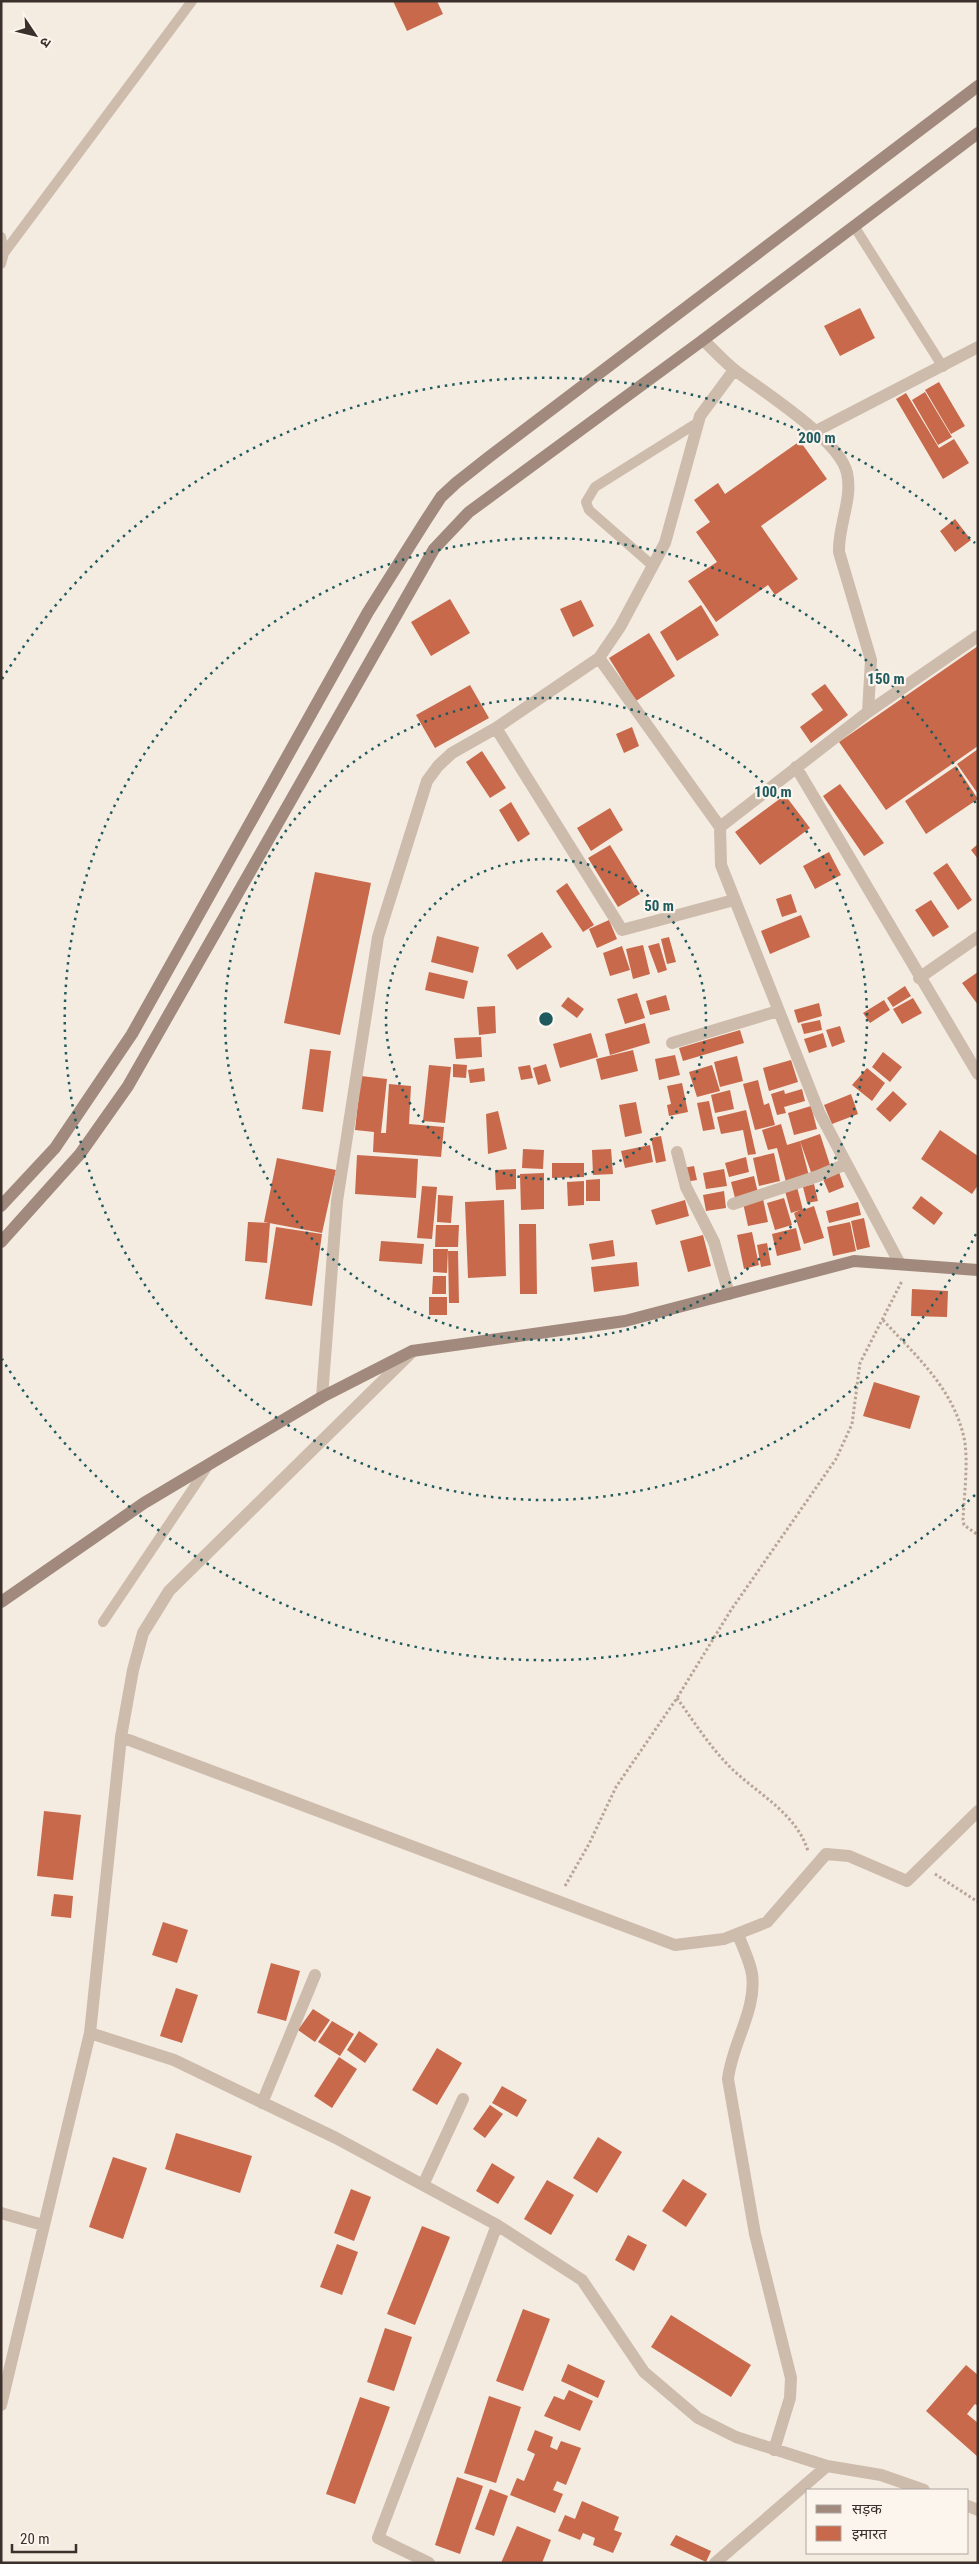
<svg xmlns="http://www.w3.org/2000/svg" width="979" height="2564" font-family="'Roboto Condensed','Noto Sans Devanagari',sans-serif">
<rect width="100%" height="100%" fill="#f4ebe1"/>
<path fill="#c8694b" d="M393,1H437L443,14L407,31Z
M860,308L875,338L840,356L824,326Z
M939,382L965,426L951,434L925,390Z
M925,392L952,437L938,445L912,400Z
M906,393L939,448L954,439L969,463L943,479L896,399Z
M800,441L827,479L761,526L798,579L775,595L768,585L716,622L688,581L717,562L696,532L710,522L694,500L718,483L725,494Z
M955,519L971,540L955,552L940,531Z
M450,599L470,633L431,656L411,622Z
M581,600L594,626L573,637L560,609Z
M701,605L719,635L677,661L660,632Z
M649,633L675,676L636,701L609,658Z
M978,646V746L886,810L839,742Z
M825,684L848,715L811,743L800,727L823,710L811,694Z
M470,685L489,718L435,748L416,715Z
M632,727L639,746L624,753L616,734Z
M978,749V794L957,764Z
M482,751L506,788L490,798L466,762Z
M956,766L978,799L926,834L905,801Z
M840,784L884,843L864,856L823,796Z
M785,795L810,828L760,865L735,832Z
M511,802L530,834L518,842L499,810Z
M610,808L623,830L591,851L577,828Z
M978,844V859L971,850Z
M610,845L640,894L618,907L588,858Z
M829,852L841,875L815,889L803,866Z
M947,863L972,900L958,910L933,873Z
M315,872L371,883L340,1035L284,1023Z
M567,883L594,925L583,932L556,891Z
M791,894L797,912L782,917L776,899Z
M931,900L949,927L933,937L915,910Z
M801,915L810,937L770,954L761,931Z
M609,920L617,939L597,948L589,929Z
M542,932L552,947L517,970L507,955Z
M437,936L479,947L473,973L431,962Z
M669,937L676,962L667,964L661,939Z
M659,943L667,970L658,973L648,946Z
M643,945L650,974L633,979L626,949Z
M622,946L630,970L610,976L603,953Z
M429,972L468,981L464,999L425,990Z
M978,972V1005L962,983Z
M905,986L911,996L893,1007L887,998Z
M637,993L645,1018L625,1024L617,999Z
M666,995L670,1010L650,1015L646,1001Z
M568,997L584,1009L577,1018L561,1006Z
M913,998L922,1013L902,1024L893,1009Z
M884,1000L890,1010L870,1023L863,1013Z
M819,1003L822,1016L798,1023L794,1010Z
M495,1006L496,1033L479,1035L477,1007Z
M820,1020L822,1030L804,1034L801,1024Z
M645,1023L650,1043L610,1055L605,1034Z
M840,1026L845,1042L832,1047L826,1030Z
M740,1030L744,1043L683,1061L679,1048Z
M591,1033L598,1057L560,1068L553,1044Z
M823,1033L827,1047L809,1053L804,1039Z
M481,1037L482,1057L456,1059L454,1038Z
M310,1049L331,1051L323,1112L302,1109Z
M633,1050L638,1071L601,1080L596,1059Z
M883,1052L902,1067L890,1082L872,1067Z
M675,1055L680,1075L659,1080L655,1059Z
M737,1056L743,1081L720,1087L714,1062Z
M791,1060L798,1082L769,1091L763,1068Z
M453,1064L467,1065L466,1078L453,1077Z
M546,1064L551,1081L538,1085L533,1068Z
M429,1065L451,1067L445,1123L423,1121Z
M530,1065L533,1078L521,1080L518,1067Z
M712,1065L720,1091L697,1097L689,1072Z
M484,1068L485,1081L470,1083L468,1070Z
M867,1068L885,1083L872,1101L852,1085Z
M361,1076L387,1079L381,1133H386L389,1084L411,1086L409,1124L444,1127L441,1157L373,1152L374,1132L355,1130Z
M758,1080L764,1105L769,1103L775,1125L755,1130L743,1084Z
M682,1083L688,1112L669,1116L667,1105L671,1104L667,1086Z
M802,1089L805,1101L784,1107L786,1113L777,1115L771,1094L784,1090L785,1094Z
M730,1090L734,1109L715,1113L711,1095Z
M893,1091L907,1104L890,1122L876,1109Z
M851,1094L858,1114L832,1124L824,1105Z
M709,1101L715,1129L703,1131L697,1103Z
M636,1102L642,1133L625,1137L619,1105Z
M811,1106L817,1129L794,1135L788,1113Z
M746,1110L756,1154L748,1155L743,1130L721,1134L717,1117Z
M498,1111L507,1149L488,1154L486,1114Z
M781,1124L787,1145L800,1141L809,1176L786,1182L777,1148L768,1150L762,1130Z
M940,1130L978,1156V1185L972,1194L921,1159Z
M820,1134L831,1168L812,1175L800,1141Z
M661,1136L666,1161L656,1163L651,1138Z
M650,1145L653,1162L625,1168L621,1151Z
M523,1149L544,1150L543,1169L522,1168Z
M611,1149L613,1174L593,1175L592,1150Z
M774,1153L780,1181L759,1186L753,1158Z
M357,1155L418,1159L416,1198L355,1194Z
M746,1157L749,1172L729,1177L725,1163Z
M277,1158L336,1170L322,1233L264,1222Z
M552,1163H584V1177L552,1178Z
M694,1166L697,1180L685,1182L683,1168Z
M516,1169V1189L496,1190L495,1170Z
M724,1169L727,1186L706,1189L703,1173Z
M839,1172L844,1187L829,1193L823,1179Z
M544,1173V1209L521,1210L520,1174Z
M754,1176L758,1193L735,1198L731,1182Z
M600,1179V1201H586V1180Z
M584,1181V1205L568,1206L567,1182Z
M814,1184L818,1201L807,1203L803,1187Z
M422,1186L437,1187L432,1239L417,1238Z
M797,1187L803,1210L814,1206L824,1238L804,1244L794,1213L800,1210L791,1213L785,1191Z
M724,1191L726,1208L706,1211L703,1195Z
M438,1195L453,1196L451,1223L437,1222Z
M921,1196L943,1213L934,1225L912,1208Z
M784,1198L792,1225L775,1230L767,1203Z
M763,1199L768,1222L748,1226L743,1203Z
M504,1200L506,1276L468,1278L465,1202Z
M685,1200L689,1216L656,1225L651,1210Z
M858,1202L861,1215L829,1223L826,1211Z
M864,1218L870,1247L857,1250L851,1221Z
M248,1222L270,1223L267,1263L245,1261Z
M850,1222L856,1251L833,1256L827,1227Z
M519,1224H536L537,1294H520Z
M436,1225H459L458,1247H435Z
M276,1227L322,1234L312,1306L265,1299Z
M796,1228L801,1250L777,1256L772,1234Z
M752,1232L759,1265L744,1269L737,1235Z
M703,1235L711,1266L688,1272L680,1241Z
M613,1240L615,1256L592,1260L589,1244Z
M381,1241L424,1244L422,1264L379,1261Z
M767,1243L771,1265L761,1267L757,1245Z
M433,1249H448L447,1273L433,1272Z
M448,1251H458L459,1303H449Z
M637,1262L639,1286L594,1292L591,1267Z
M433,1276H446V1294H432Z
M912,1289L948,1291L947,1317L911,1316Z
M429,1297H447V1315H429Z
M874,1382L920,1396L910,1429L863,1416Z
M44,1811L81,1815L73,1880L37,1876Z
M54,1894L73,1896L71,1918L51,1916Z
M163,1922L188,1930L177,1963L152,1955Z
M271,1963L300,1971L286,2021L257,2013Z
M176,1988L198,1995L182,2043L160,2036Z
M313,2009L330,2020L315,2042L298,2030Z
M332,2021L354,2034L340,2056L318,2042Z
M359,2031L378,2044L365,2063L347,2050Z
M437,2048L462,2063L437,2105L412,2090Z
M339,2057L357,2069L332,2108L314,2096Z
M502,2086L527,2100L517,2117L492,2103Z
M490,2105L503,2114L485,2138L473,2129Z
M176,2133L252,2156L240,2193L165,2169Z
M598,2137L622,2152L597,2193L573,2178Z
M113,2157L147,2168L123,2239L89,2227Z
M492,2163L515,2177L498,2204L476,2191Z
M683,2179L707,2194L686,2227L662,2211Z
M547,2180L574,2195L551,2235L524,2219Z
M351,2189L371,2197L354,2241L334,2233Z
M422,2226L450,2237L415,2325L387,2314Z
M628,2235L647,2245L634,2271L615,2260Z
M337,2244L358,2252L342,2295L320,2287Z
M523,2309L550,2319L523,2391L496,2381Z
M671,2315L751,2365L731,2397L651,2347Z
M385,2328L412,2337L394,2391L367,2382Z
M568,2364L605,2381L598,2398L561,2381Z
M966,2365L978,2375V2406L975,2404L967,2414L978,2423V2457L926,2411Z
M569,2390L593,2401L580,2431L544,2416L554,2396L564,2400Z
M489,2396L521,2407L496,2483L464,2473Z
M360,2397L390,2407L355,2504L326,2494Z
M535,2430L553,2437L550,2447L557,2450L561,2441L581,2448L566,2485L557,2481L553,2490L563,2494L555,2513L510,2495L517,2478L524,2481L535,2454L527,2450Z
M457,2477L483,2486L460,2554L435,2545Z
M490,2489L508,2496L494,2536L475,2529Z
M582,2501L619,2517L614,2530L622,2533L613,2553L593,2545L595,2538L583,2533L580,2540L558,2531L565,2515L575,2519Z
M517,2526L551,2540L542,2563H501Z
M676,2535L711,2551L706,2562L670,2545Z"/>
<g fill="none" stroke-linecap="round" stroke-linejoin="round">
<path stroke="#b9a596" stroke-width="3" stroke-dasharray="2.5 2.5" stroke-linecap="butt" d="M883,1320C917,1357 956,1391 965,1443C968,1467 964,1496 963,1520L964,1525L978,1535
M677,1698C694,1722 710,1747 731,1768C759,1795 796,1813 808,1851
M935,1874L978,1902
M565,1886L589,1844L616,1787L677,1698L731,1610L836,1459L852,1424L860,1363L902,1281"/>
<path stroke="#cdbbac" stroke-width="10" d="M854,226L943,367
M1,237L4,253L1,264
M4,253L192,1
M653,566L589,510L586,502L595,487L697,423
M103,1622L208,1466"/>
<path stroke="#cdbbac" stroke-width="12" d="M703,340C714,350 724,362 736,371C764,392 840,440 847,473C853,498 838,526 839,552L871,660L868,712
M816,431L978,347
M599,658L720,827
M496,728L622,930L734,900
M796,767L978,1074
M919,978L978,937
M672,1043L778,1011
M677,1152L686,1187L714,1242L729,1294
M733,1204L818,1176L846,1164
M900,1264L819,1112L721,865L720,827L868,712L978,636
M322,1397L337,1201L378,937L427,781L438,766L452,753L496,728L599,658L620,627L665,543L700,416L734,370
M121,1737L675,1945L724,1939L767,1922L826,1854L849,1856L907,1881L978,1811
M738,1934C742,1946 750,1961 752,1974C757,2010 732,2043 728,2079L755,2234L791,2378L790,2398L774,2450
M90,2033L174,2060L336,2138L497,2225L582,2280L644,2372L698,2418L736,2437L827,2466L881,2475L924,2490
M262,2103L315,1975
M423,2185L463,2099
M1,2213L43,2225
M1,2405L90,2033L121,1737L133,1670L143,1633L169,1591L411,1353
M968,2506L978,2510
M429,2563L378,2538L497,2225
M715,2563L827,2466"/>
<path stroke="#a18a7d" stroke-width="12" d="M1,1206L55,1148L132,1034L368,612L426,520L441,497L456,483L489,457L978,86
M1,1242L80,1154L128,1086L434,549L469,512L703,340L978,133
M1,1602L144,1503L322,1397L412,1351L625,1321L854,1261L978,1270"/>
</g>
<g fill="none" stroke="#1f5a5e" stroke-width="2.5" stroke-dasharray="2.5 5">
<circle cx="546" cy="1019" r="160"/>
<circle cx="546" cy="1019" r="321"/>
<path d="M976 1234A481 481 0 1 1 976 804"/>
<path d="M975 1495A641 641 0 0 1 2 1359M2 679A641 641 0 0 1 975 543"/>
</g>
<circle cx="546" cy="1019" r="8" fill="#1f5a5e" stroke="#fbf5ee" stroke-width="2.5"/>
<g font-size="15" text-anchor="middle" font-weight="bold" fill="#1f5a5e" stroke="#fbf5ee" stroke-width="4.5" stroke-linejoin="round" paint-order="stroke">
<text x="817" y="443">200 m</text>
<text x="886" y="684">150 m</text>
<text x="773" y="797">100 m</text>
<text x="659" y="911">50 m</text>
</g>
<rect width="979" height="2564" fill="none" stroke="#3b302b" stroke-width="5"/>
<rect x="806" y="2489" width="162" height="65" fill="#fbf5ee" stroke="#aea6a0"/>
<rect x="816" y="2505" width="25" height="8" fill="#a18a7d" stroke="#aea6a0"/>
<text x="852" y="2514" font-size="15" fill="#3b302b">सड़क</text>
<rect x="816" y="2526" width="25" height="15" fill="#c8694b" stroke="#aea6a0"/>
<text x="852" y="2539" font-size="15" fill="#3b302b">इमारत</text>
<g transform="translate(35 35) rotate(125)" stroke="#fbf5ee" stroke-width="4" paint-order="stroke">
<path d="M0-4L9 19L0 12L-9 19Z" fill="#3b302b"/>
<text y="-8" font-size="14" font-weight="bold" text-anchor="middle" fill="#3b302b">उ</text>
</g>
<path d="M12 2544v8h64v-8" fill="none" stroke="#3b302b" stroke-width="2.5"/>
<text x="20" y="2544" font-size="15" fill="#3b302b" stroke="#fbf5ee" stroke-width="4" paint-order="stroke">20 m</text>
</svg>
